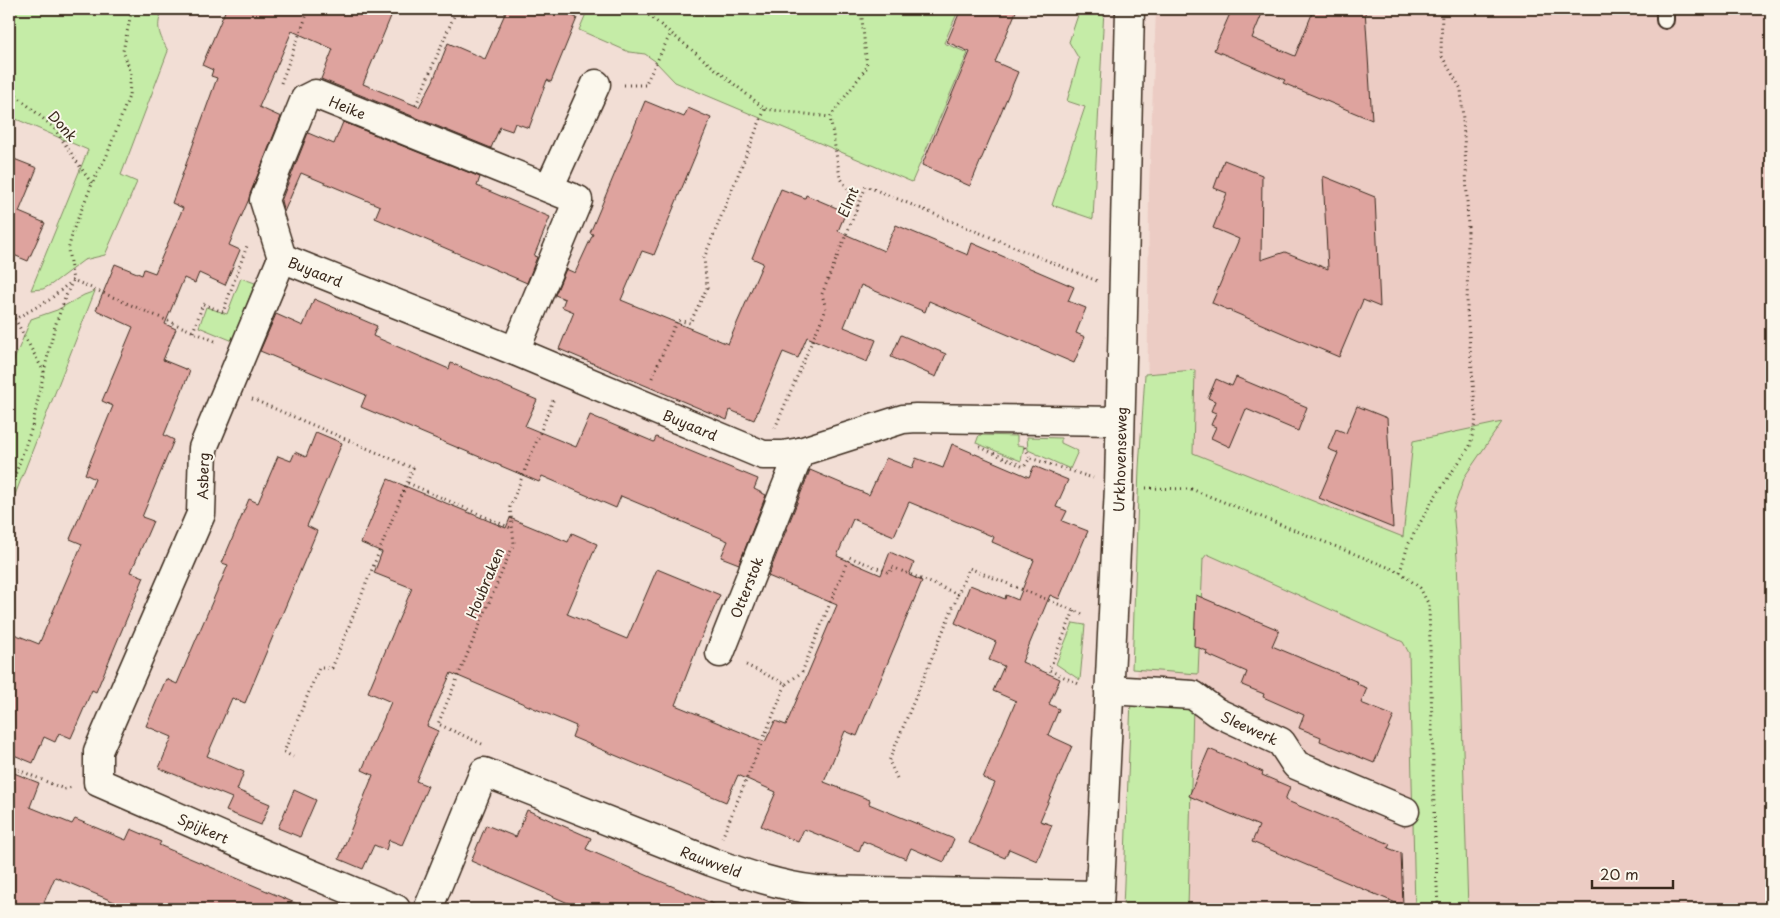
<svg xmlns="http://www.w3.org/2000/svg" width="1780" height="918" font-family="'Playpen Sans',sans-serif">
<rect width="100%" height="100%" fill="#f2ded5"/>
<filter id="ink" filterUnits="userSpaceOnUse"><feTurbulence type="fractalNoise" baseFrequency=".02" numOctaves="2"/><feDisplacementMap in="SourceGraphic" scale="10" xChannelSelector="R" yChannelSelector="G"/><feConvolveMatrix kernelMatrix="1 2 1 2 8 2 1 2 1" color-interpolation-filters="sRGB"/></filter>
<g filter="url(#ink)">
<path fill="#ecccc4" d="M1156,9H1771V909H1128L1147,435L1149,189Z"/>
<path fill="#c5eca7" stroke="#808b62" d="M9,9H163C155,27 159,34 168,51L121,175L137,182L105,255L84,260L52,284L43,289L31,290L88,150L9,116Z
M588,9H959L944,43L968,53L912,182L675,82L655,61L645,54L629,52L579,30Z
M1080,9H1104L1093,219L1052,205L1085,107L1067,101L1079,59L1069,42Z
M241,278L255,283L233,341L199,327L206,307L227,314Z
M95,291L9,510V372L31,319L57,310L84,295Z
M1195,370L1193,453L1403,537L1413,441L1502,422L1465,476L1453,509L1457,558L1468,909H1415L1409,653L1403,642L1207,554L1203,559L1198,674L1132,669L1139,468L1145,374Z
M979,435L1017,436V445L1024,446L1021,461L976,443Z
M1027,437L1061,438V443L1078,451L1070,469L1028,450Z
M1073,623L1085,625L1080,680L1056,664Z
M1131,699L1193,704L1188,909H1123Z"/>
<path fill="#dea39e" stroke="#3b2a1e" d="M226,9H394L363,84L419,107L433,81L448,43L485,59L507,9H557L577,18L551,82L547,80L529,128L515,123L512,131L500,127L491,148L321,79L333,49L292,31L259,107L281,117L250,194L249,199L229,245L240,250L225,285L199,273L195,283L184,278L165,324L176,329L163,360L190,371L164,435L174,440L142,517L153,521L131,572L144,577L96,692L92,690L71,738L59,733L55,742L44,737L33,763L9,753V632L39,644L82,544L70,539L95,479L85,474L113,406L102,401L133,327L96,310L115,264L142,275L144,269L155,273L183,208L172,203L217,78L211,76L213,70L202,65Z
M961,9H1017L995,62L1018,72L970,186L922,165L970,52L947,42Z
M1232,9H1264L1252,38L1295,56L1314,9H1365L1372,120L1283,83L1285,80L1214,50Z
M645,101L684,117L688,108L711,118L654,255L642,251L621,300L728,344L763,263L752,258L781,189L805,198L806,195L846,212L838,231L884,251L896,225L968,255L972,243L1074,287L1068,301L1086,308L1076,333L1085,337L1074,363L929,301L925,312L861,285L844,327L876,340L867,362L807,337L798,358L783,352L754,420L730,410L727,420L559,349L574,312L562,307L565,299L555,295L566,269L575,273L593,234L590,233Z
M343,122L480,177L477,186L550,217L534,256L537,257L527,283L375,218L380,206L301,173L284,212L281,201L308,133L334,144Z
M9,157L37,168L19,212L45,223L28,261L9,253Z
M1224,160L1262,175L1261,260L1285,252L1328,269L1323,176L1375,197L1380,307L1363,300L1339,357L1212,303L1239,239L1213,228L1227,193L1214,188Z
M314,299L377,326L373,336L449,369L451,363L537,400L525,426L576,447L590,415L654,442L656,437L758,479L754,489L766,495L739,564L721,557L728,541L621,496L616,508L542,476L539,482L361,407L366,395L260,351L276,314L303,326Z
M901,335L946,354L936,377L891,357Z
M1236,377L1307,407L1298,431L1246,409L1230,447L1211,438L1216,427L1211,425L1216,413L1211,411L1215,401L1208,398L1216,379L1232,386Z
M1357,406L1387,418L1393,528L1319,498L1338,453L1328,449L1336,429L1346,433Z
M316,432L342,443L307,526L317,531L245,703L232,698L207,756L244,772L237,790L270,804L261,825L226,811L232,798L159,768L172,737L146,726L166,679L177,684L228,565L222,563L249,499L258,503L278,456L291,461L295,452L306,457Z
M952,444L1029,477L1034,466L1068,480L1056,507L1067,511L1062,521L1088,531L1059,599L1050,595L1022,662L1060,679L1049,704L1059,709L1048,735L1072,746L1040,821L1052,825L1037,861L1009,849L1005,858L969,843L995,783L983,778L1016,701L993,691L1004,666L989,660L996,642L955,623L970,585L1005,599L1006,595L1018,600L1034,560L992,542L994,537L909,502L894,536L853,519L837,556L881,575L890,552L914,563L909,575L922,581L857,736L845,731L824,782L870,800L869,804L954,839L944,862L911,848L906,859L863,841L859,851L804,829L798,842L761,826L776,792L738,775L726,802L572,737L576,726L451,673L427,726L438,731L416,781L428,786L402,845L389,840L386,850L374,845L363,869L339,859L373,775L362,770L391,702L368,692L412,588L374,573L382,552L361,543L388,479L506,528L510,518L568,542L572,533L597,544L567,614L627,639L657,569L720,595L699,643L675,705L765,742L775,721L786,725L837,605L768,576L810,470L869,495L886,458L912,468L916,458L943,468Z
M1196,595L1279,630L1272,646L1358,682L1357,684L1367,688L1361,703L1394,716L1374,763L1320,741L1321,737L1299,728L1304,715L1263,697L1264,694L1242,685L1247,672L1206,654L1207,651L1194,646Z
M1209,749L1263,772L1262,775L1290,787L1285,800L1390,844L1388,848L1401,853L1403,906L1252,842L1259,826L1189,796Z
M9,771L39,783L30,807L72,824L75,819L126,840L131,829L161,842L159,845L309,909H131L55,877L41,909H9Z
M294,790L316,800L300,837L278,828Z
M527,810L591,838L586,849L725,909H582L471,861L486,825L516,837Z"/>
<g fill="none" stroke-linecap="round" stroke-linejoin="round">
<defs>
<path id="service" d="M1665,9V20"/>
<g id="minor">
<path d="M549,188L596,84"/>
<path id="s1" d="M282,258L203,448L201,514L98,751V782L263,854L396,909"/>
<path id="s2" d="M282,258L515,351L763,455H783L800,452L903,419L916,418L1120,421"/>
<path id="s3" d="M282,258L264,200L305,99L315,94L578,200L515,351"/>
<path id="s4" d="M720,653L800,452"/>
<path id="s5" d="M1109,690L1193,695L1216,712L1281,742L1296,765L1405,811"/>
<path id="s6" d="M428,909L484,772L712,862C745,874 780,886 816,890L1099,895"/>
</g>
<g id="tertiary">
<path id="s7" d="M1099,909L1119,487L1130,9"/>
</g>
</defs>
<use href="#service" stroke="#3b2a1e" stroke-width="20"/>
<use href="#minor" stroke="#3b2a1e" stroke-width="31"/>
<use href="#tertiary" stroke="#3b2a1e" stroke-width="31"/>
<path stroke="#3b2a1e" stroke-width="3" stroke-dasharray="1 4" stroke-linecap="butt" d="M641,9L765,109L830,117
M281,83L309,9
M624,85H645L671,33
M9,89L54,128L92,184
M416,105L457,9
M858,206L840,177L830,117L867,67L861,9
M9,317L15,319L49,300L73,280L217,342
M193,332L203,304L223,312L248,243
M44,372L54,329L65,298L73,280L68,250L74,228L92,184L107,155L129,96L131,73L123,51L132,9
M652,378L677,320L690,323L707,288L704,258L765,109
M252,399L413,468L332,668H319L284,752L293,757
M775,428L826,309L822,294L866,186L1097,281
M980,447L1024,467L1030,458L1093,478
M1025,447L1030,458
M408,483L513,529
M1146,488L1191,489L1400,572L1420,588L1429,605L1434,806
M9,492L32,427L44,372L15,319
M1400,572L1408,545L1432,501L1470,446L1476,418L1467,311L1468,230L1466,168L1461,89L1441,55L1442,9
M1074,611L1049,670L1081,685
M786,684L802,672L849,557L890,573L892,567L958,594L969,568L1085,615
M482,744L438,724L514,543L510,507L554,398
M9,766L64,789L73,787
M897,778L889,761L958,595
M1434,812L1438,909
M722,838L786,684L744,664"/>
<use href="#service" stroke="#fbf7ec" stroke-width="16"/>
<use href="#minor" stroke="#fbf7ec" stroke-width="28"/>
<use href="#tertiary" stroke="#fbf7ec" stroke-width="28"/>
</g>
</g>
<g text-anchor="middle" dominant-baseline="central" stroke-width="4" stroke-linejoin="round" paint-order="stroke">
<g font-size="14" fill="#3b2a1e" stroke="#fbf7ec">
<text stroke="none"><textPath href="#s3" startOffset="216">Heike</textPath></text>
<text transform="translate(63 126) rotate(49)">Donk</text>
<text transform="translate(848 202) rotate(-67)">Elmt</text>
<text stroke="none"><textPath href="#s2" startOffset="36">Buyaard</textPath></text>
<text stroke="none"><textPath href="#s2" startOffset="441">Buyaard</textPath></text>
<text stroke="none"><textPath href="#s7" startOffset="450">Urkhovenseweg</textPath></text>
<text transform="translate(203 476) rotate(-88)">Asberg</text>
<text transform="translate(485 583) rotate(-67)">Houbraken</text>
<text stroke="none"><textPath href="#s4" startOffset="71">Otterstok</textPath></text>
<text stroke="none"><textPath href="#s5" startOffset="150">Sleewerk</textPath></text>
<text stroke="none"><textPath href="#s1" startOffset="676">Spijkert</textPath></text>
<text stroke="none"><textPath href="#s6" startOffset="392">Rauwveld</textPath></text>
</g>
</g>
<rect width="1780" height="918" fill="none" stroke="#fbf7ec" stroke-width="30"/>
<rect x="15" y="15" width="1750" height="888" fill="none" stroke="#3b2a1e" stroke-width="2" filter="url(#ink)"/>
<path d="M1592 880v8h81v-8" fill="none" stroke="#3b2a1e" stroke-width="2.5"/>
<text x="1600" y="880" font-size="15" fill="#3b2a1e" stroke="#fbf7ec" stroke-width="4" paint-order="stroke">20 m</text>
</svg>
